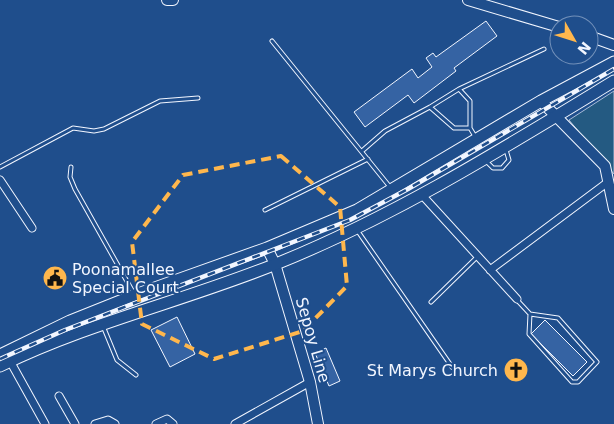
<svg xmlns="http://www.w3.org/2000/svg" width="614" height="424" font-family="'DejaVu Sans',sans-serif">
<rect width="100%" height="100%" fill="#1f4e8c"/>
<path fill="#245a82" stroke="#a8bbd7" d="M614,91V174L569,120Z"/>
<path fill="#3563a3" stroke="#f2f6ff" d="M486,21L497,36L454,68L456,71L414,103L408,95L365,127L354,112L412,69L418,78L432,67L426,58L433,53L436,57Z
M177,317L195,354L170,367L151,330Z
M545,320L587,362L573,376L531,334Z
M326,348L340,381L329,386L315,353Z"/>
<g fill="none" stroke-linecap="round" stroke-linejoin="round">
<defs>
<path id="lane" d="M272,41L390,187
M430,107L459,89
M470,128V101L459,89L544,49
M362,151L385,131L430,107L454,128H470L476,138
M486,161L493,168H502L509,160L506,150
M0,167L73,128L94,131L104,129L160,101L198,98
M71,167L70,177L75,189L133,292
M265,210L368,159
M357,230L452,367
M517,300L530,314L558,318L597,362L578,382H572L529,334L530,314
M431,302L477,257
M103,326L117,360L136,375"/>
<path id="street" d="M0,180L32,228
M422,195L517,299
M490,270L608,182
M10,361L45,424
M59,396L75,424
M95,424L108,420L115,424
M156,424L167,419L173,424
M235,424L310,382"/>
<path id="secondary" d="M167,0H173
M468,0L559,27
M589,36L614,45
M541,101L605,166L614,209
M267,248L275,264L310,382L318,424"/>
<path id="primary" d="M0,355L70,321L135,295L267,248L357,210L541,101L614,62
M0,366C88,323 184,301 276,264C395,216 504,148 614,81"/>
</defs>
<use href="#lane" stroke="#f2f6ff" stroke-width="5"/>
<use href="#street" stroke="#f2f6ff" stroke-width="9"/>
<use href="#secondary" stroke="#f2f6ff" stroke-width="12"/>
<use href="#primary" stroke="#f2f6ff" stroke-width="13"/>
<use href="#lane" stroke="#1f4e8c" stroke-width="3"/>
<use href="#street" stroke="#1f4e8c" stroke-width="7"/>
<use href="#secondary" stroke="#1f4e8c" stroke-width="10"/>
<use href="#primary" stroke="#1f4e8c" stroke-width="11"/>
<defs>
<path id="rail" d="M0,359L65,330L350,220L408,189L614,69"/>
</defs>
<use href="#rail" stroke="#f2f6ff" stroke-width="4.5"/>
<use href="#rail" stroke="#1f4e8c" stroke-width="2.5" stroke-dasharray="8" stroke-linecap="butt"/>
</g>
<path fill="none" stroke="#ffb74d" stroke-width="4" stroke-dasharray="10 6" stroke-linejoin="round" d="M281,156L340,207L347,286L303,331L214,359L142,324L132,242L183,175Z"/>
<defs>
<symbol id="civic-disc" viewBox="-11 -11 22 22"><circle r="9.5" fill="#ffb74d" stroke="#1f4e8c"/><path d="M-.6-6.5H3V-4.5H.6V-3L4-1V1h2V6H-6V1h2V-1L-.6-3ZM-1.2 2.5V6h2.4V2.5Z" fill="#111"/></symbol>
<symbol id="church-disc" viewBox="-11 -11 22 22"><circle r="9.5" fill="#ffb74d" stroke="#1f4e8c"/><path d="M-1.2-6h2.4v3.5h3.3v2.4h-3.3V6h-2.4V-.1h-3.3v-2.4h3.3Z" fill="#111"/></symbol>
</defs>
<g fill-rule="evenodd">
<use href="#civic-disc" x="41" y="264" width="28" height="28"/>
<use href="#church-disc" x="502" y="356" width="28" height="28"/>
</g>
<g text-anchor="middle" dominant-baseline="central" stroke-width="4" stroke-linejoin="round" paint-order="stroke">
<g font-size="16" fill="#f2f6ff" stroke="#1f4e8c" text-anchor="start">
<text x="72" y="269">Poonamallee<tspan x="72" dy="18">Special Court</tspan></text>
<text x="498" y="370" text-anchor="end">St Marys Church</text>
</g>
<g font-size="16" fill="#f2f6ff" stroke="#1f4e8c">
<text transform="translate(313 340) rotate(74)">Sepoy Line</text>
</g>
</g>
<g transform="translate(574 40) rotate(129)"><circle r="24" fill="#1f4e8c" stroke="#7391ba"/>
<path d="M0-4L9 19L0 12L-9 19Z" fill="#ffb74d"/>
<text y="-8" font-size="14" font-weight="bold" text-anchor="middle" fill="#f2f6ff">N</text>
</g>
</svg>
